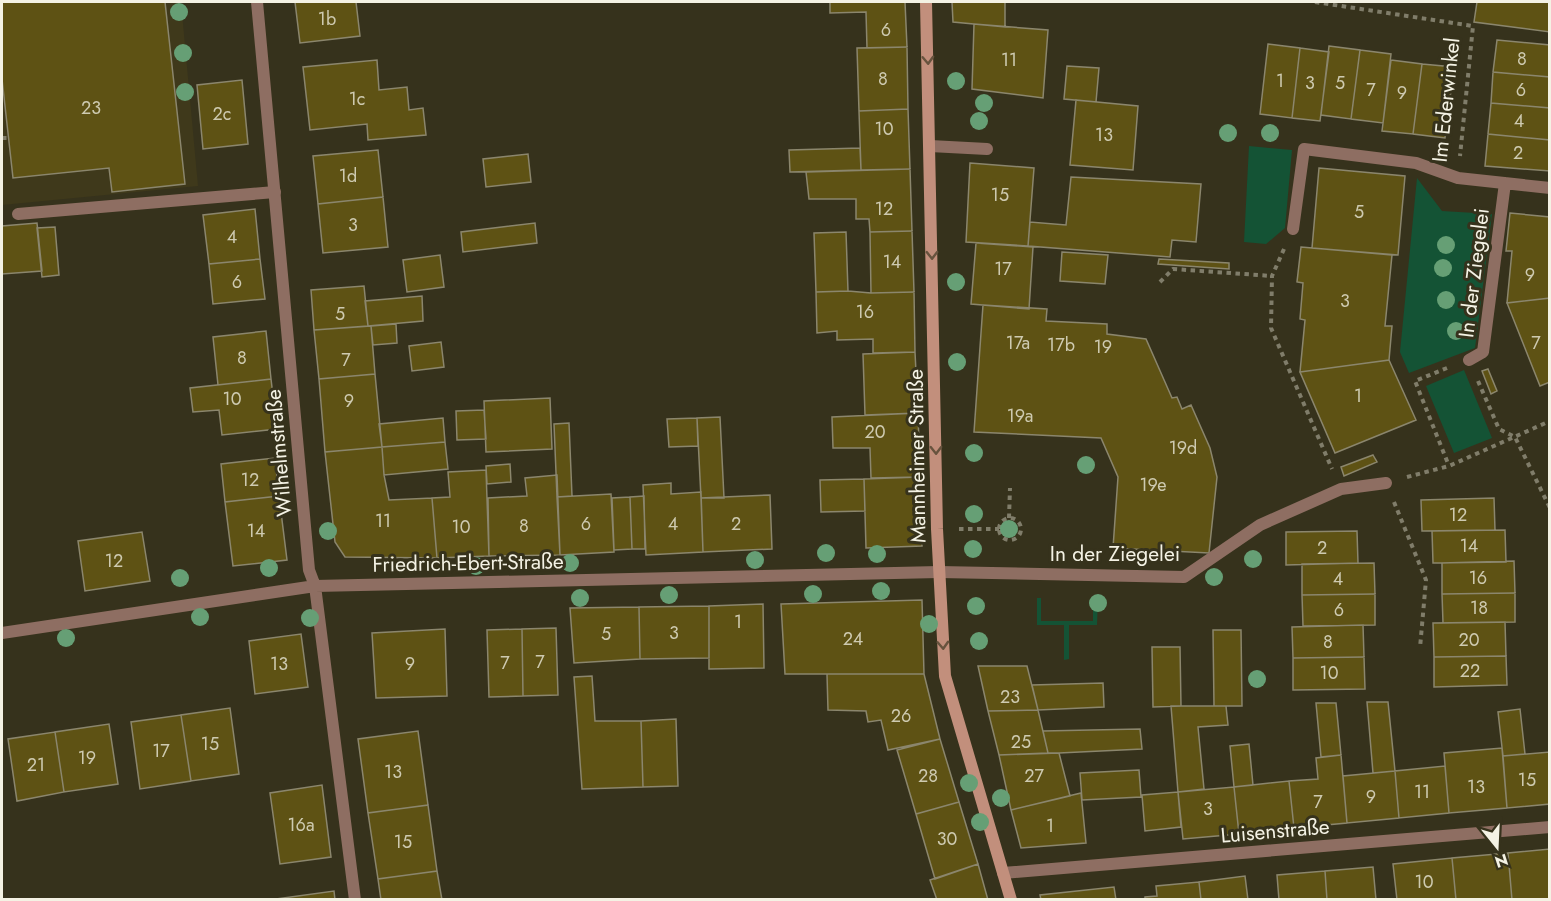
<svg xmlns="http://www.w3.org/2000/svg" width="1551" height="901" font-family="Jost,sans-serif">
<rect width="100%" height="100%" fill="#36321c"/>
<path fill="#3f391b" d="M2,2H181L198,186L2,205Z"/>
<path fill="#145335" d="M1249,146L1292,150L1285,228L1266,244L1244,242Z
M1417,178L1442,211L1492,214L1475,348L1409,373L1400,352Z
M1464,370L1492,438L1454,453L1426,386Z
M1037,598H1041V621H1093V598H1098L1097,625H1069V659L1064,660V625H1037Z"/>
<path fill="#5e5214" stroke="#8b866d" stroke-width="1.5" d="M2,2H165L185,184L112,192L109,168L13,178L2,79Z
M295,2H356L360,36L300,43Z
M830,2H905L907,47L867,48L866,12L830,13Z
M952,2H1005V27L953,22Z
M1477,2H1550V32L1474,22Z
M974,24L1048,30L1043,98L972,89Z
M1497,40L1550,45V77L1493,72Z
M1268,44L1300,48L1292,118L1260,114Z
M1329,46L1360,50L1351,119L1321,115Z
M907,47L908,109L859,111L857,48Z
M1300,48L1329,52L1320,121L1292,118Z
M1360,50L1391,54L1383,123L1351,119Z
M377,60L379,90L407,87L409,110L423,108L426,135L368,140L367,124L310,130L303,67Z
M1391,60L1422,64L1413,134L1382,131Z
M1422,64L1454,67L1445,138L1413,134Z
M1067,66L1099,68L1096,102L1064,99Z
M1493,72L1550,77V108L1491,103Z
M242,80L248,144L203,149L197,85Z
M1076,100L1138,106L1133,170L1070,165Z
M1491,103L1550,108V140L1488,134Z
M908,109L910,169L861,170L859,111Z
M1488,134L1550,140V171L1485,166Z
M860,148L861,170L790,172L789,150Z
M378,150L383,197L318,204L313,156Z
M528,154L531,182L486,187L483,159Z
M970,163L1034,168L1028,246L966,242Z
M1319,168L1405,176L1398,255L1312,248Z
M910,169L912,231L870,232L869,219H856V199H809L806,172Z
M1071,177L1201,184L1196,242L1172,240L1170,257L1028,246L1030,222L1066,225Z
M383,197L388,247L323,253L318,204Z
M255,209L260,259L209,264L203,215Z
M1510,213L1550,217V298L1507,303L1512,251H1506Z
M37,223L42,271L2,274V226Z
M535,223L537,243L463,252L461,232Z
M55,227L59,275L42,277L37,228Z
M912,231L914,292L871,293L870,232Z
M846,232L848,291L816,292L814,233Z
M976,243L1033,247L1029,309L971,304Z
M1301,247L1392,255L1385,326H1392L1389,360L1300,372L1305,320L1300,319L1303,283L1297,282Z
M1062,252L1108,255L1105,284L1060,281Z
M440,255L444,287L407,292L403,260Z
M260,259L265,299L213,304L209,264Z
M1159,259L1229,263V269L1158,264Z
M364,286L368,326L314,330L311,290Z
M848,291L871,293L914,292L915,352L873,353V339L837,340V331L817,333L816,292Z
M422,296L423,321L368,326L365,301Z
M1550,298V382L1540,386L1507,303Z
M983,305L1047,309L1046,321L1107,324V334L1146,339L1172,398L1177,397L1182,409L1191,405L1210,448L1217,477L1209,553L1113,548L1118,477L1101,438L974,432Z
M396,324L397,343L373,345L371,326Z
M371,326L375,374L319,379L314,330Z
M266,331L271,379L218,385L213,337Z
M441,342L444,367L412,371L409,346Z
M915,352L918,413L865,415L863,354Z
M1389,360L1416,420L1335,453L1300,372Z
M1488,369L1497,391L1491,394L1482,371Z
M375,374L382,447L325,452L319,379Z
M271,379L277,429L222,435L219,410L193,412L190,388Z
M550,398L552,449L486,452L484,401Z
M484,410L486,439L457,440L456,411Z
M918,413L920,477L871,478L870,448H833L832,417Z
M720,417L724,498H701L697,418Z
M443,418L445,442L382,447L379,424Z
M697,418L698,446L669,447L667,419Z
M569,423L572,496L557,497L554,424Z
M445,442L448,469L384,475L382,447Z
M382,447L384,475L389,500L432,498L437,558L345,557L335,542L325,452Z
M1373,455L1377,462L1344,476L1341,467Z
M275,458L279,496L225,502L221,464Z
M510,464L511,482L487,484L486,466Z
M486,470L489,556L437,558L432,498L450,497L448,472Z
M557,475L560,555L489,556L488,498L527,496L525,478Z
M920,477L922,546L866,548L864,479Z
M864,479L865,511L821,512L820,480Z
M671,483V494L701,492L703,552L646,555L643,485Z
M611,494L614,552L560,555L557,497Z
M770,495L772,549L703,552L701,498Z
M279,496L287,560L233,566L225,502Z
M644,496L645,549H632L630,497Z
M630,497L632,549L614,550L612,498Z
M1494,498L1495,530L1422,531L1421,500Z
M1505,530L1506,562L1433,563L1432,531Z
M1357,531L1358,563L1286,565V532Z
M142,532L150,581L85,591L78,541Z
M1514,561L1515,593L1442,594V563Z
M1374,563L1375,594L1302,595V564Z
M1515,593V622L1443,623L1442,594Z
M1375,594V625L1303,626L1302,595Z
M922,600L924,674H785L781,604Z
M763,604L764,668L709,669V606Z
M709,606V658L640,659L639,607Z
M639,607L640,659L574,663L570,608Z
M1505,622L1506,656L1434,657L1433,623Z
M1363,625L1364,657L1293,658L1292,627Z
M556,628L558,695L523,696L522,629Z
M445,629L447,696L376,698L372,633Z
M522,629L523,696L489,697L487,630Z
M1213,630H1241L1242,706H1214Z
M301,634L308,687L255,694L249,641Z
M1152,647H1180L1181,706L1153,707Z
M1506,656L1507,685L1434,687V657Z
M1364,657L1365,689L1293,690V658Z
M978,666H1027L1038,710L988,711Z
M827,674H924L940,739L888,750L881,720L868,722L866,711L828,710Z
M592,676L595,721H641L643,787L582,789L574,677Z
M1103,683L1104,707L1038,710L1032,685Z
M1367,702H1388L1395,771L1373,773Z
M1316,703H1336L1341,755L1321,757Z
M1171,706H1226L1228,725L1198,727L1204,789L1178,792Z
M230,708L239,774L191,781L181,715Z
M1520,709L1525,754L1503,756L1498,712Z
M1038,710L1048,753L999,755L988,711Z
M181,715L191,781L140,789L131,722Z
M676,719L678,786L643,787L641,721Z
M109,724L118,784L64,792L55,732Z
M1140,729L1142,749L1059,753H1048L1043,731Z
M418,731L428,805L368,813L358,739Z
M55,732L64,792L17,801L8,739Z
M940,739L959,802L916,814L897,750Z
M1249,744L1253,785L1234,787L1230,746Z
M1502,748L1507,808L1449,813L1444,753Z
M1550,752V804L1507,808L1503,756Z
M1059,753L1070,796L1011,810L999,755Z
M1341,755L1347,823L1294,828L1289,781L1318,779L1316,758Z
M1445,766L1449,813L1399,818L1395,771Z
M1139,770L1141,797L1082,800L1080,773Z
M1395,771L1399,818L1347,823L1343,776Z
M1289,781L1294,828L1239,834L1234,787Z
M322,785L331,857L280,864L270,793Z
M1234,787L1239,834L1183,839L1178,792Z
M1178,792L1181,827L1145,831L1142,795Z
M1081,793L1086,843L1021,848L1011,810Z
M959,802L978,864L935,879L916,814Z
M428,805L437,871L378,879L368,813Z
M1550,849V899L1512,900L1508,853Z
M1508,853L1512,900H1456L1452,858Z
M1452,858L1456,900H1397L1393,864Z
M978,864L988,900H937L930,880Z
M1373,867L1376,900H1327L1325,871Z
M437,871L442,900H381L378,879Z
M1325,871L1327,900H1279L1277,875Z
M1245,876L1248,900H1201L1199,882Z
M1199,882L1201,900H1145V897L1157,896L1156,886Z
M1114,887L1116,900H1041L1040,895Z
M334,891L335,900L276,899Z"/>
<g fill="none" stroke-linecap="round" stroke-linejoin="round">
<path stroke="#807d6a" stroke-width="4" stroke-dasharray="4.5 4.5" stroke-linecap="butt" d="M1315,2L1473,26L1460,156
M2,138H8
M1284,249L1272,276L1271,328L1332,469
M1160,282L1173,269L1272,276
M1447,368L1415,381L1449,466
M1478,381L1499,429L1515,437L1550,508
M1407,477L1449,466L1550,421
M1394,502L1426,580L1420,648
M999 529a11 11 0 1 1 22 0a11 11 0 1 1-22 0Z
M1009,518L1010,488
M959,529H999"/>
<path stroke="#8e6e62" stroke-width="12" d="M930,146L987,149
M18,214L275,192
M1293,229L1304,149L1416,163L1458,178L1550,188
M1469,360L1483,352L1505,183
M939,572L1184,577L1260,525L1341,489L1386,483"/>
<path stroke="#8e6e62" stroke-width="12" d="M257,2L309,570L315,586L355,900
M2,633L315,586L939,572
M1003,873L1550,827"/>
<path stroke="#c28f7c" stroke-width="12" d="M926,2L937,529L945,676L1011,900"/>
</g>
<g fill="#669f75">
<circle cx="179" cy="12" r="9"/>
<circle cx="183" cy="53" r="9"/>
<circle cx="956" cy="81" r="9"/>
<circle cx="185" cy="92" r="9"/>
<circle cx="984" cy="103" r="9"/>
<circle cx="979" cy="121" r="9"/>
<circle cx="1228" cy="133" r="9"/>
<circle cx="1270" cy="133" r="9"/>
<circle cx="1446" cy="245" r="9"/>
<circle cx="1443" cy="268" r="9"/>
<circle cx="956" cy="282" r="9"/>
<circle cx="1446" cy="300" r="9"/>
<circle cx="1456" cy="331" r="9"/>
<circle cx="957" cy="362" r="9"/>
<circle cx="974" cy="453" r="9"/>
<circle cx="1086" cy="465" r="9"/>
<circle cx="974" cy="514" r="9"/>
<circle cx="1009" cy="529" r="9"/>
<circle cx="328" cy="531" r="9"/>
<circle cx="973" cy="549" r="9"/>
<circle cx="826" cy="553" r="9"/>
<circle cx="877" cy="554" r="9"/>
<circle cx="1253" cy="559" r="9"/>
<circle cx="755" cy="560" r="9"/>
<circle cx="570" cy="563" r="9"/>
<circle cx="476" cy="566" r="9"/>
<circle cx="269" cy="568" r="9"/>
<circle cx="1214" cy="577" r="9"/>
<circle cx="180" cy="578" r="9"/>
<circle cx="881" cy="591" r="9"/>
<circle cx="813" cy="594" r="9"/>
<circle cx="669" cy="595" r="9"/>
<circle cx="580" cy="598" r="9"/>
<circle cx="1098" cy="603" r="9"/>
<circle cx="976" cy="606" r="9"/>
<circle cx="200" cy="617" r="9"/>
<circle cx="310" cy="618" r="9"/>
<circle cx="929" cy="624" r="9"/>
<circle cx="66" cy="638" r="9"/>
<circle cx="979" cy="641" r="9"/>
<circle cx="1257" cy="679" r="9"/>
<circle cx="969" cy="783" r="9"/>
<circle cx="1001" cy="798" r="9"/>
<circle cx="980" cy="822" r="9"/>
</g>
<defs><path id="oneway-chevron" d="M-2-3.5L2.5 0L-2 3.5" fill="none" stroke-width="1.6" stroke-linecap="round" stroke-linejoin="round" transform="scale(1.5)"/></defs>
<g stroke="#67533e">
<use href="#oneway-chevron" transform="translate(928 60) rotate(88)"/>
<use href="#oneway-chevron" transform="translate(932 255) rotate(89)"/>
<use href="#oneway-chevron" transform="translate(936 450) rotate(89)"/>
<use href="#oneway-chevron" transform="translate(943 645) rotate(87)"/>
</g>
<g text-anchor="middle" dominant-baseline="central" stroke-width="6" stroke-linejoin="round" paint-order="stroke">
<g font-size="18" fill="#cecab0">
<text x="327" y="19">1b</text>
<text x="886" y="30">6</text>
<text x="1522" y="59">8</text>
<text x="1009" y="60">11</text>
<text x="883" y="79">8</text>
<text x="1280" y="81">1</text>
<text x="1310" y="83">3</text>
<text x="1340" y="83">5</text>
<text x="1371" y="90">7</text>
<text x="1521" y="90">6</text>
<text x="1402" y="93">9</text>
<text x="357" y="99">1c</text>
<text x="91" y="108">23</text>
<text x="222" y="114">2c</text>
<text x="1519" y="121">4</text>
<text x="884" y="129">10</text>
<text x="1104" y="135">13</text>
<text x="1518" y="153">2</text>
<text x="348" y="176">1d</text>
<text x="1000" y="195">15</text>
<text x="884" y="209">12</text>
<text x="1359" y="212">5</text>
<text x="353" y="225">3</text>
<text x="232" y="237">4</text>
<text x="892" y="262">14</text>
<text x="1003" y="269">17</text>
<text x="1530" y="275">9</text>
<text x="237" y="282">6</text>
<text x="1345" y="301">3</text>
<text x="865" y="312">16</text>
<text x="340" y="314">5</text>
<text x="1018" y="343">17a</text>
<text x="1536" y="343">7</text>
<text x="1061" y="345">17b</text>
<text x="1103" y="347">19</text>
<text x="242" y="358">8</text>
<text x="346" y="360">7</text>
<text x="1358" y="396">1</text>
<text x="232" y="399">10</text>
<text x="349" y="401">9</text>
<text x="1020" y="416">19a</text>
<text x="875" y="432">20</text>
<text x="1183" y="448">19d</text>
<text x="250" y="480">12</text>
<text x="1153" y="485">19e</text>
<text x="1458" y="515">12</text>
<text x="383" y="521">11</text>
<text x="586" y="524">6</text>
<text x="673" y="524">4</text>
<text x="736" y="524">2</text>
<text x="524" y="526">8</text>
<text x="461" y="527">10</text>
<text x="256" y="531">14</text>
<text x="1469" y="546">14</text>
<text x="1322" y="548">2</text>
<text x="114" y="561">12</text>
<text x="1478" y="578">16</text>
<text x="1338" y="579">4</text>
<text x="1479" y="608">18</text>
<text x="1339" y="610">6</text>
<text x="738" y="622">1</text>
<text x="674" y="633">3</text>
<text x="606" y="634">5</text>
<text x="853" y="639">24</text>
<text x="1469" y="640">20</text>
<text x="1328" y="642">8</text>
<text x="540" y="662">7</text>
<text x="505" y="663">7</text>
<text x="279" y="664">13</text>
<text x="410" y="664">9</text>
<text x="1470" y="671">22</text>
<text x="1329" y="673">10</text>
<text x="1010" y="697">23</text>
<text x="901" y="716">26</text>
<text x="1021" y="742">25</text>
<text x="210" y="744">15</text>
<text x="161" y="751">17</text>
<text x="87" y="758">19</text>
<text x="36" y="765">21</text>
<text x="393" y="772">13</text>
<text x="928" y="776">28</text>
<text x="1034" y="776">27</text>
<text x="1527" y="780">15</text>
<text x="1476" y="787">13</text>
<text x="1422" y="792">11</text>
<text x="1371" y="797">9</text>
<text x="1318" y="802">7</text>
<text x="1208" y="809">3</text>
<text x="301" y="825">16a</text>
<text x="1050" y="826">1</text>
<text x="947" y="839">30</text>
<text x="403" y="842">15</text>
<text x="1424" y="882">10</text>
</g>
<g font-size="21" fill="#f4f2e4" stroke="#36321c">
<text transform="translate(1446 100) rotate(-84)">Im Ederwinkel</text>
<text transform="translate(1474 273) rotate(-83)">In der Ziegelei</text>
<text transform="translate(279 453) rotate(-95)">Wilhelmstraße</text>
<text transform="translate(917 456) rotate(-91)">Mannheimer Straße</text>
<text x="1115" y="554">In der Ziegelei</text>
<text transform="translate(468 563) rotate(-1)">Friedrich-Ebert-Straße</text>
<text transform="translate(1275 831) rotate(-5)">Luisenstraße</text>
</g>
</g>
<rect width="1551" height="901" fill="none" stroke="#f4f2e4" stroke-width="6"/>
<g transform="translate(1497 847) rotate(162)" stroke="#36321c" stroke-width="4.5" paint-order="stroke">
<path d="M0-4.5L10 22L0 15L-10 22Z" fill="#f4f2e4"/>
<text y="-9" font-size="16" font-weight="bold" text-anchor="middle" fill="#f4f2e4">N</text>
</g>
</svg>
